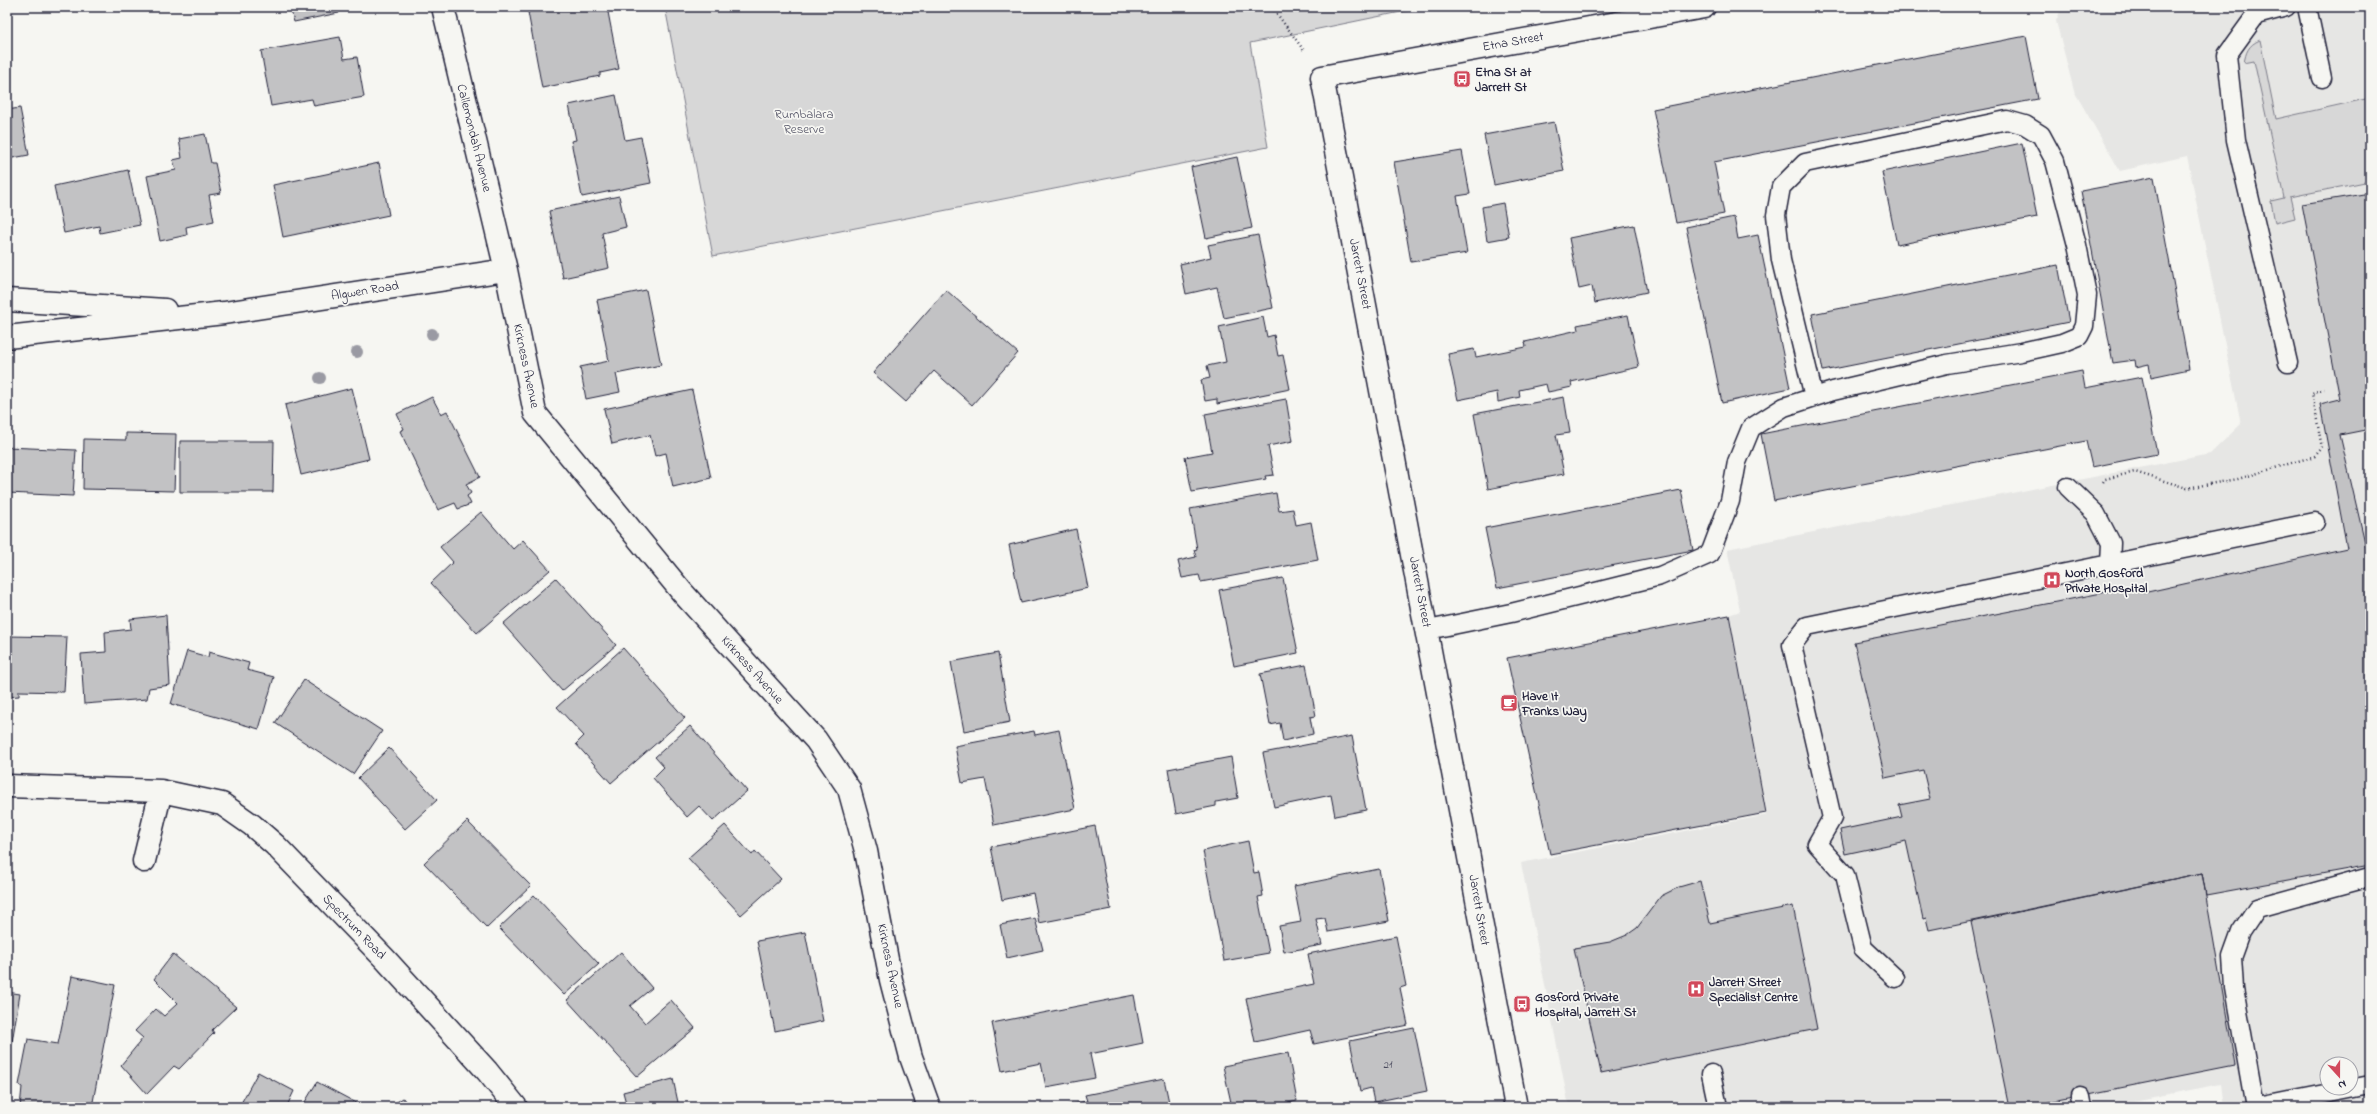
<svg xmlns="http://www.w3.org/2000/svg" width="2377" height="1114" font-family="'Indie Flower',sans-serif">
<rect width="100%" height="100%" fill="#f6f6f2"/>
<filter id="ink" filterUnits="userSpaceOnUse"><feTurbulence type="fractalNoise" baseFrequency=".025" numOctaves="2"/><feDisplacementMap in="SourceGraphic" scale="8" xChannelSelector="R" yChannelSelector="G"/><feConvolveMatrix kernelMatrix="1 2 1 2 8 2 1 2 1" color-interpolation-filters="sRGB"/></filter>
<g filter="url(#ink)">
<path fill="#e6e6e4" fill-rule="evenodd" d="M2062,7H2370V1107H2223L2220,1084L2103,1107H1569L1521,863L1767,815L1729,615L1740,611L1727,549L2210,454L2241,424L2187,156L2120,171L2074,91L2056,21ZM2327,1064H2351V1088H2327Z"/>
<path fill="#d7d7d7" stroke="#7c7c89" d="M665,7H1425L1250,43L1268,147L713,256Z
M2260,40L2276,119L2370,98V181L2290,197L2295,218L2275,223L2271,201L2284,198L2254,61L2244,63C2246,52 2248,45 2260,40Z"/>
<path fill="#c2c2c4" stroke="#22223b" d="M290,7H338L339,13L294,22Z
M555,7H607L619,69L600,73V76L542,88L528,12Z
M2026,36L2038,99L1714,162L1724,214L1676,223L1653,109Z
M340,37L344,59L357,57L364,97L314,106L312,99L271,106L261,51Z
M616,95L625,140L641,137L651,183L582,197L571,141L576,140L569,105Z
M20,108L29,155L7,159V110Z
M1554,122L1564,171L1494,185L1484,135Z
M205,134L211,163H215L221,193L209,195L214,221L186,227L187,235L160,241L147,176L176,170L173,160L182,158L179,139Z
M2022,143L2037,217L1897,245L1882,172Z
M1462,151L1470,194L1457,196L1467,253L1411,262L1394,162Z
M1237,157L1252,228L1206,238L1191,167Z
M379,163L389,215L283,237L273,185Z
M128,170L140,225L100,233L99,226L64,233L54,186Z
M2154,177L2189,369L2151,377L2149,364L2136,367L2135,360L2113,363L2081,191Z
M2370,193V429L2340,435L2366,547L2370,546V865L2206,895L2202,873L1929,930L1926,918L1923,919L1906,841L1845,854L1840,830L1902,817L1899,805L1930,799L1923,770L1885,778L1854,642L2142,585L2143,593L2347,548L2320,404L2340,399L2302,204Z
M619,196L626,227L602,233L609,268L563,278L549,211Z
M1503,203L1509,237L1487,241L1482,207Z
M1734,217L1738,239L1758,235L1790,388L1722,403L1686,227Z
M1634,225L1647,292L1595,303L1592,286L1579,289L1569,238Z
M1258,235L1273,308L1224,318L1217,287L1186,294L1180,264L1211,257L1208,245Z
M2058,265L2069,322L1823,371L1812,314Z
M646,290L661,365L616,374L620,392L586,399L580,367L609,361L597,300Z
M946,290L1018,353L972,405L934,371L906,402L873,373Z
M1628,315L1639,367L1571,382L1572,387L1548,392L1546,384L1519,390L1520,397L1498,402L1497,392L1458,400L1448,354L1474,349L1476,357L1526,347L1525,342L1578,330L1577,325Z
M1263,317L1267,337L1274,335L1278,356L1283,355L1290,389L1217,404V399L1205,401L1201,380L1210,378L1207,366L1226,362L1219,327Z
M2082,371L2085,388L2142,377L2157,454L2092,467L2086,441L1774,501L1761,434Z
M352,388L369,459L301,475L285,405Z
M692,390L711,478L673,487L666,453L655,456L650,435L612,444L604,409Z
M432,397L441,414L447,411L480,477L466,484L471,493L467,496L471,504L458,509L455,503L438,510L400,431L404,429L397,414Z
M1564,397L1570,433L1556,435L1564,474L1488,489L1474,414Z
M1286,399L1293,441L1268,446L1274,475L1265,476L1266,479L1192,492L1185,457L1212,452L1205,414Z
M126,433L176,434L174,491L83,489L84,439L126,440Z
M180,441H274L273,492H180Z
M7,447L76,450L73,496L7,493Z
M1681,490L1693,550L1497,588L1485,528Z
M1276,493L1279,511L1293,509L1296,525L1311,522L1318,560L1201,582L1199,575L1182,578L1178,561L1196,557L1194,550L1197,549L1190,509Z
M481,512L513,549L523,540L550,570L477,633L431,583L453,562L440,547Z
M1076,529L1088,588L1021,603L1009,545Z
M556,578L616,645L562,691L503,624Z
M1283,578L1298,653L1234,666L1219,590Z
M166,615L170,685L149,688L147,699L84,704L81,654L106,652L105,632L131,629L130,619Z
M1729,615L1766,813L1550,854L1507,658Z
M7,636L67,637L64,692L19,691V696L7,697Z
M623,648L685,718L611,783L576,744L584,736L557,707Z
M187,651L208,657L209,652L249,663L247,670L274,677L259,729L171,704Z
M998,653L1010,722L964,731L951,662Z
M1306,665L1316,716L1310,717L1313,734L1283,741L1280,723L1270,725L1260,674Z
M304,680L382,731L353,774L275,723Z
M690,726L747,791L713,821L699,806L687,817L653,778L664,767L655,757Z
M1059,730L1075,809L994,825L985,779L962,783L955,746L1034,731L1035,735Z
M1352,736L1366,810L1335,816L1331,795L1274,807L1263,753Z
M389,748L437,800L405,829L358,778Z
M1231,757L1238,798L1216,802V806L1176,814L1168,769Z
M467,821L531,886L487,928L424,863Z
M725,825L752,855L755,851L781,879L741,915L688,858Z
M1095,826L1111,909L1039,923L1033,893L1002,900L991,847Z
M1248,841L1254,873L1259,872L1263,896L1258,897L1269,953L1224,961L1203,851Z
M1379,869L1389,921L1328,932L1325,918L1316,919L1322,945L1284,952L1279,926L1301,922L1294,886Z
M2202,873L2235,1065L2023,1107H2009L1971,922Z
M1700,881L1710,923L1793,906L1817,1029L1601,1073L1574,948L1610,942L1627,935L1637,928L1661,896L1679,887Z
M534,895L599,964L564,995L499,928Z
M1035,918L1043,950L1007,958L1000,925Z
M805,932L823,1021L775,1031L757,941Z
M1396,936L1406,986L1400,988L1408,1025L1314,1044L1310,1030L1255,1042L1246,998L1314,984L1308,954Z
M621,952L652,988L630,1006L645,1023L671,1000L695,1028L637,1077L567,1000Z
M173,954L236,1007L212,1030L214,1033L179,1069L174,1066L147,1094L121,1065L143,1038L135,1031L156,1009L164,1016L178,1003L154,979Z
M72,976L115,985L92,1107H20L22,1087L19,1085L28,1039L58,1044Z
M7,992L20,994L7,1072Z
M1134,995L1143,1043L1090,1054L1095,1078L1046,1087L1041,1063L1002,1071L992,1023Z
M1414,1028L1427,1091L1374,1102L1371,1088L1360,1091L1350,1041Z
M1288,1053L1297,1101L1288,1103L1289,1107H1232L1223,1066Z
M258,1072L294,1091L287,1106L289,1107H239Z
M673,1079L679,1107H627L623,1092Z
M1164,1079L1170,1107H1060L1087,1101L1085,1095Z
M317,1082L364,1107H302Z
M403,1098L409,1107H389Z"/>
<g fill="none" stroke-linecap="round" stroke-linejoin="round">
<defs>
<path id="lane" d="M2286,7L2256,15L2227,55L2236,140L2288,363
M2307,7L2322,78
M2068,487L2096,514L2111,543L2110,564
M1428,630L1511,613L1660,576L1710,554L1730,501L1737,462L1751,428L1784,407L1833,391L1947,364L2021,352L2062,343L2079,336L2084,326L2087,295L2077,245L2055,161L2041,135L2025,125L2007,120L1805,163L1781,187L1776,215L1781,260L1814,397
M1895,978L1863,948L1845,875L1817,844L1832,818L1792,645L1807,626L2315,522
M1711,1074L1718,1107
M2081,1096L2083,1107
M2255,1107L2234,988L2232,957L2241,932L2257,908L2370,877
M2259,1107L2370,1085"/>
<path id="street" d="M443,7L506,270L535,413L682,592L816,740L849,789L866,851L891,980L911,1057L929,1107
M7,300L165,310
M7,337L224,313L506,270
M7,786L161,791L222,804L252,825L275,845L385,959L487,1071L516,1107
M144,861L161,791
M1516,1107L1322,77L1704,7"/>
</defs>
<use href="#lane" stroke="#22223b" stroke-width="21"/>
<use href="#street" stroke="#22223b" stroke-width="25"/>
<path stroke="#22223b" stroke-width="2.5" stroke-dasharray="1 3" stroke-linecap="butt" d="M1272,7L1305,52
M2103,482L2105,479L2135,472L2187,488L2238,479L2315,456L2322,448L2312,393L2324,389"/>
<use href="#lane" stroke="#f6f6f2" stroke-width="18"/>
<use href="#street" stroke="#f6f6f2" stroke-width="22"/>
</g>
<g fill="#9a9aa3">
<circle cx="432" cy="334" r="6"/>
<circle cx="357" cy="352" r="6"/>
<circle cx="320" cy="378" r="6"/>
</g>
</g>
<defs>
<symbol id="bus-square" viewBox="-11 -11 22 22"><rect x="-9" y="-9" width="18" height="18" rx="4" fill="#d1495b" stroke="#f6f6f2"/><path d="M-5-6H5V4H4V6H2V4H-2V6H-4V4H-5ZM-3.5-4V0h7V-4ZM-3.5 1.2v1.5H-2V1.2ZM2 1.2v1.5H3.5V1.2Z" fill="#fff"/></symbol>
<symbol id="hospital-square" viewBox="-11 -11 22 22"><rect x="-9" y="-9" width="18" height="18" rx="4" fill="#d1495b" stroke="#f6f6f2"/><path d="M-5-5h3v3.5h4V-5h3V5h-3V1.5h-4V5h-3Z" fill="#fff"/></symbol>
<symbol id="cafe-square" viewBox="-11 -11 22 22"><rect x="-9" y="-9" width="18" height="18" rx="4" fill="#d1495b" stroke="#f6f6f2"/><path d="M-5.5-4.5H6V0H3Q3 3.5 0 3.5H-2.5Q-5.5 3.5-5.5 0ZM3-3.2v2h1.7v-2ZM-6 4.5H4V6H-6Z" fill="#fff"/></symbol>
</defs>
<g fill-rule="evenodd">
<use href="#bus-square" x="1452" y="69" width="20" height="20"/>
<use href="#hospital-square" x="2042" y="570" width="20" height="20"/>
<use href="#cafe-square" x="1499" y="693" width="20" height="20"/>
<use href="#hospital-square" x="1686" y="979" width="20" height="20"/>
<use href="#bus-square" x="1512" y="994" width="20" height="20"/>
</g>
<g text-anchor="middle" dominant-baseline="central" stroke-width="3.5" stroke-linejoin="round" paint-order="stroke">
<g font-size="11" fill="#4a4a5d">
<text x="1388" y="1065">21</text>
</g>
<g font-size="13" fill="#22223b" stroke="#f6f6f2">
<text transform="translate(1513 42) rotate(-10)">Etna Street</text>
<text transform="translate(474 138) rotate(76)">Callemondah Avenue</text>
<text transform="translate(1360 274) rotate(79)">Jarrett Street</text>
<text transform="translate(365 291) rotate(-9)">Algwen Road</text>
<text transform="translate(526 366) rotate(78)">Kirkness Avenue</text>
<text transform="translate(1420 592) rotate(79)">Jarrett Street</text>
<text transform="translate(752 670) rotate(48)">Kirkness Avenue</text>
<text transform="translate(1479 910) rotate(80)">Jarrett Street</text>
<text transform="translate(354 927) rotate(46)">Spectrum Road</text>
<text transform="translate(890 966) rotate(78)">Kirkness Avenue</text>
</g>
<g font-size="13" font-weight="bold" fill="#22223b" stroke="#f6f6f2" text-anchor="start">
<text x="1475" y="72">Etna St at<tspan x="1475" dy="15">Jarrett St</tspan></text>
<text x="2065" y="573">North Gosford<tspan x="2065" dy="15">Private Hospital</tspan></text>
<text x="1522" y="696">Have It<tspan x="1522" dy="15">Franks Way</tspan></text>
<text x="1709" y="982">Jarrett Street<tspan x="1709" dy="15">Specialist Centre</tspan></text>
<text x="1535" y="997">Gosford Private<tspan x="1535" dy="15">Hospital, Jarrett St</tspan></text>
</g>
<g font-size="13" fill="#4f4f62" stroke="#f6f6f2">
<text x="804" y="114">Rumbalara<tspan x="804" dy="15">Reserve</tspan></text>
</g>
</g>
<rect width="2377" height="1114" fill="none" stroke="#f6f6f2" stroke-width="24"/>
<rect x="12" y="12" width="2353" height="1090" fill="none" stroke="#22223b" stroke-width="1.5" filter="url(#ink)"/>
<g transform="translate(2339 1076) rotate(159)"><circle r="19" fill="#f6f6f2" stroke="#a1a1a9"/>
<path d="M0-3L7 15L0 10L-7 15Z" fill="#d1495b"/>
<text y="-6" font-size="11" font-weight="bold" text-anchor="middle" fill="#22223b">N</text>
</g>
</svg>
